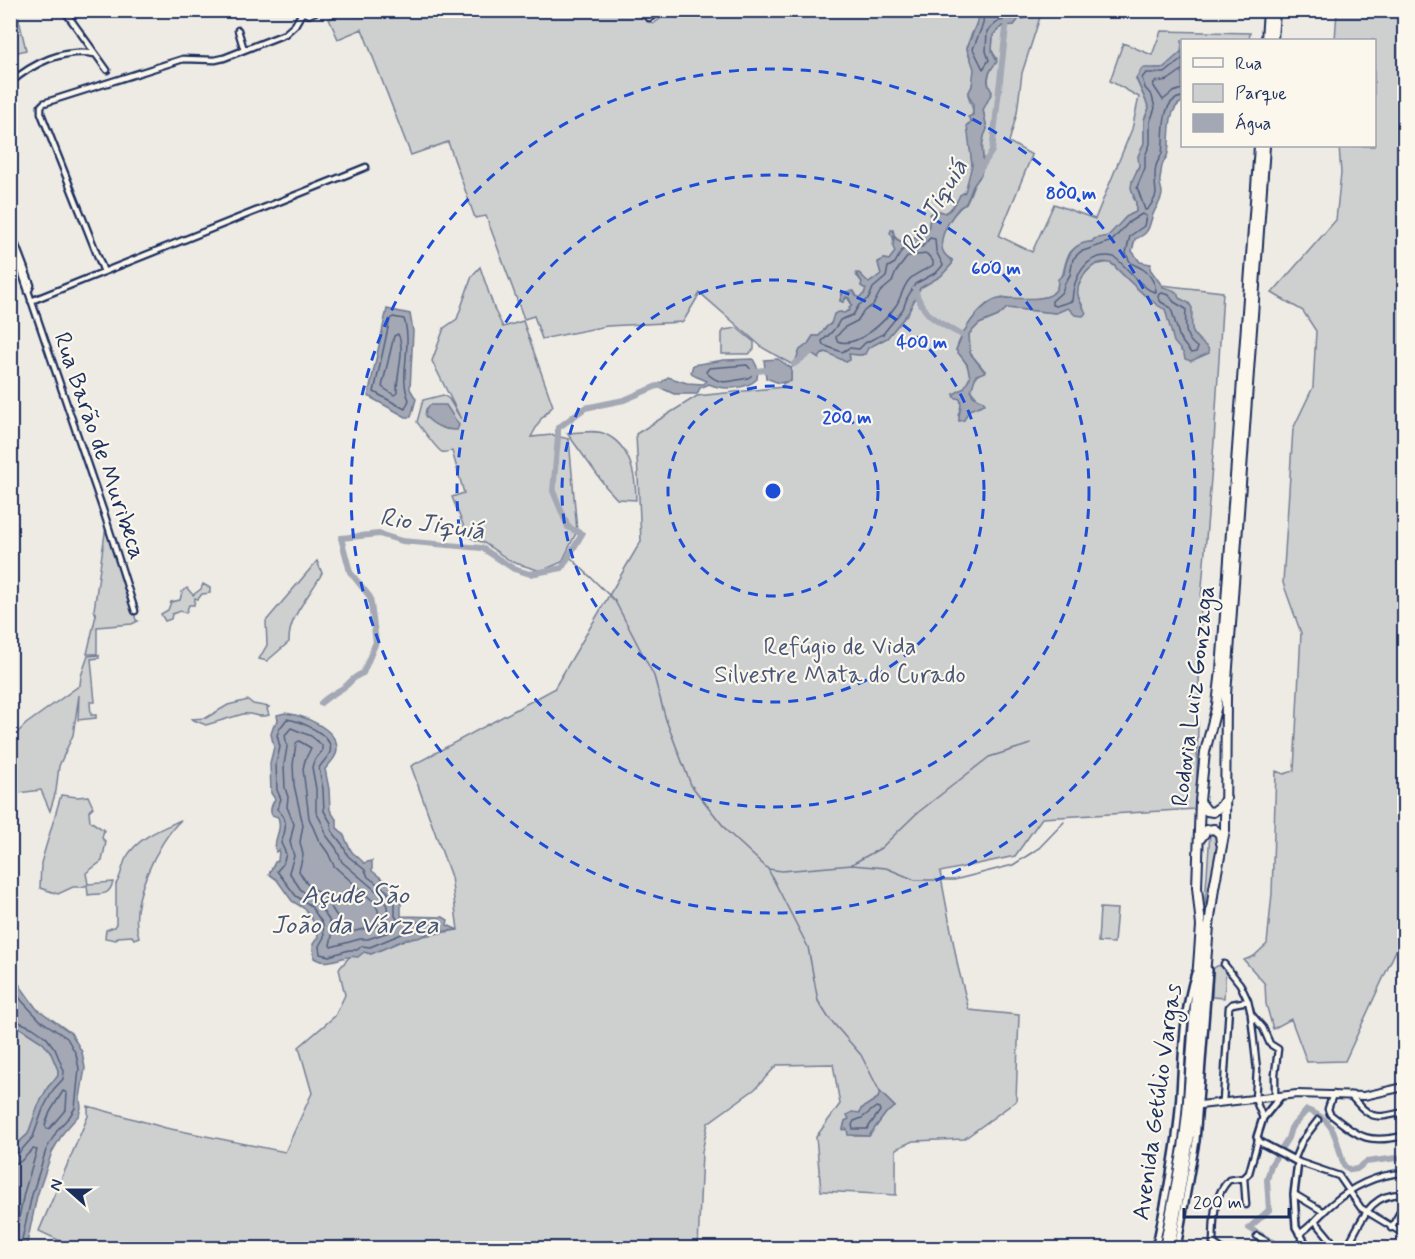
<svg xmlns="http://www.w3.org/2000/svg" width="1415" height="1259" font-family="Mynerve,sans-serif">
<rect width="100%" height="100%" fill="#eeebe4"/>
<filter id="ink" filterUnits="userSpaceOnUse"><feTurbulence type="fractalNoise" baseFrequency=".0167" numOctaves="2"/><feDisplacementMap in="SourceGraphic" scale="12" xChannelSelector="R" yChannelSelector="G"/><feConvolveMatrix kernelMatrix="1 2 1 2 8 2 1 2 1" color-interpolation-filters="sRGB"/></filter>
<g filter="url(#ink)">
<path fill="#cecfcf" stroke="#747f96" stroke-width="1.5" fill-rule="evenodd" d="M337,10H635L653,24L672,10L978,11C980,24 969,34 967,48C967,55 972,59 974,66C976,74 972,88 968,94C969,105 977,109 970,119L972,122L968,124L972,165L968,185L964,194L960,195L958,200L948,212L945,213L940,211L930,214L929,226L919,242C906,241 896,245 892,230L895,252L889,260L884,259L878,262L881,274L869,283L860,274L856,275L862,282L861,286L866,289L864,294L858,298L854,291L842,293L840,300L843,302L847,297L852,305L849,307L850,310L844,314L841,312L819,336H813L808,344L800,350L796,360L791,364L763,348L700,293L683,322L607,326L542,339L534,316L524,319L486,216L475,218L448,142L411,155L362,29L338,39L329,19L335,17Z
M10,11H17L26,50L11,54Z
M1012,11H1042L1022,73L1017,113L1009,142L1032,155L999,236L1032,252L1054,204L1095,219L1132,129L1139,97L1110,81L1123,43L1152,55L1161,31L1250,33L1249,40H1182L1181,54L1163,68H1155L1136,79L1149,108L1144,120V143L1139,156V166L1137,169L1133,197L1136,202V212C1132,214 1127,215 1124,219C1118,225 1114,235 1105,238C1093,242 1077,242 1069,254C1063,264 1063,288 1052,295C1047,298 1024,300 1016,300C1012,300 1007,297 1003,297C982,299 962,332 956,350C964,359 976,374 966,386C963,390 958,393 954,397L960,398L962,404L958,415L964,419L968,410L976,407L978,399L971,391C972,381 975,375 985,371L970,353L969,334L979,324L998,316L1007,308L1056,313L1066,308L1084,309L1077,294L1078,287L1085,273L1094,265L1110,262L1144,295L1150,298L1161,285L1223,292L1214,442L1201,599L1196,809L1042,818L1015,856L940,872L958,967L969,1010L1019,1015L1016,1101L964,1139L913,1141L896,1149V1195L821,1191L816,1137L840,1104L833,1064L777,1065L755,1089L708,1123L702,1152L698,1248H87L71,1246L39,1231L88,1116V1106L166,1128L285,1152L312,1093L299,1047L335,1016L345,995L339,969L351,955L364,952L371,954L406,939L458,930L451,877L411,766L554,689L641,541L636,434L697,396L783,387V383L791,381V368L802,357L808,353L814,354L817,358L826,352L836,355L842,360L850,358L849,354L862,355L868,348L887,338L908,313L920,288L941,276L952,264V260C930,249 947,221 959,209C961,206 965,205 966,203C969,198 971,191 973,186C976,182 979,179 981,174C986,157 978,146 987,129L983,110L992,92C984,80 990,70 997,59L992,51L993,35L1002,26L1014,25L1021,16L1024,15ZM881,1093L895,1107L886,1113L869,1136H854L847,1129H843L845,1121L860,1113L861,1109L878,1098Z
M1337,11H1404V933L1345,1061L1307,1062L1291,1019L1273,1029L1266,1004L1265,984L1244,960L1254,956L1267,944L1272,893L1276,771L1284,774L1294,771L1301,633L1283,583L1293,429L1313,387L1316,331L1303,311L1272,293L1336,220L1341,173L1339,146H1374V40H1335Z
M480,267L495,311L503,327L523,321L553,406L541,419L531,437L552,435L569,439L577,531L562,562L541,571L512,562L484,543L468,537L452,497L464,493L452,451C449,451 445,453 442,452C438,451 420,426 417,422L423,400L443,395L449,399L461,419L432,361L444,328L457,319L472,276Z
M737,328L754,342V349L749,354H722V333L724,330Z
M567,433C578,433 596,429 605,434C630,445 636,475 636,500L617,499L606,487Z
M106,526L136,620L138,621L132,624L97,627V654H87L96,615L94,610Z
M317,561L322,573C311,595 288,616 289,642L267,661L259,659L267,645L266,621Z
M203,584L210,588V593L202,594L198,599L195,598L194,605H189L186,613L181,611L172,614L171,619L165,621L161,614L168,610L171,602L180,600L182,592L187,588L193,595L201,589Z
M99,655V658L91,659L95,702H90L91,715H96V718L78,720L79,695L73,735L59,766L56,791L50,811L41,790L18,793L11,792V739L26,724L80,685L81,676L88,656Z
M248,700L253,704L269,707L267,709L269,715C259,719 252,712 243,714L206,725L191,719L206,718L228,705Z
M61,795L77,797L88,796L93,807L89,811L90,821L104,830L102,838L106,842L102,861L86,873L88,884L113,882C109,897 101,893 88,895L87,885L82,887H73L58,894L40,888L41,863Z
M181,820C157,842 128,904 139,937L134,939L132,936L118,937L116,940L105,938L106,930L114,927L116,924V884C121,877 122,866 126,858C138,837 161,829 181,820Z
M1210,833L1217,836L1219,842L1205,939L1203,930Z
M1100,908L1117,909L1114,943L1098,942Z
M1224,965L1226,968L1224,998L1212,997L1213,969L1217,966Z
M11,1022L42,1042L50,1051L58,1070V1076L48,1087L38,1106L28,1134L17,1144L11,1158Z"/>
<path fill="#a3a8b4" stroke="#6d7892" stroke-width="1.5" d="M978,11H1012L1027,18L1023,19L1021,16L1014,25L1002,26L993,35L992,51L997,62C988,71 984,81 992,92L983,110L987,129C977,148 987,157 981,174C979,178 976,182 973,186C971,191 969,198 966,203C965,205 961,206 959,208C948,221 930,249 952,260V264L941,276L920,288L908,313L897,326L887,338L868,348L865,354L859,355L849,354L850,360L846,362L826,352L822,353L819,359L812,353H808L794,365L800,350L808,344L813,336H819L826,327L831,324L834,314L839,312L844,313L850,310L849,307L852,305L849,298L846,297L843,302L840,301L843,292L853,291L858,298L864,294L866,289L861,286L862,282L856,273H859L869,283L881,274L878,263L884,259L889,260L895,252L893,247L894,238L890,233L891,230H893L895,238L902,243L910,242L916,237L919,242L929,226L930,214L937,210L945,213C952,210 957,202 960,195L965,192L972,165L967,125L972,122L968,117L973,115V104L968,94L972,86L974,69L967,48L977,23Z
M1182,51V102C1166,110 1171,137 1168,153C1167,158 1163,161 1162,166C1161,170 1161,175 1160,179C1159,185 1162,188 1162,193C1162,200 1158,204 1155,210C1148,222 1153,233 1135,239L1132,251L1140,262L1151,264L1150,269L1163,287C1170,289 1177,289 1179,298L1189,303L1192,308C1192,333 1188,331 1208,348L1209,353L1191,361L1185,359L1184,354L1174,342L1165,309C1157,308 1121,274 1114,265C1097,254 1075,279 1078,295C1079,301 1083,307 1086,313L1083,316L1075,315L1068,308L1056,313L1007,308L998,316L979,324L969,334L970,353L985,372L976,375L971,391L973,396L983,401L985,404L969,410L964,420L959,421C958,412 963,406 960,399L954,397V394L964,388L970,377L967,364L956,350C963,331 974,312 992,301C1009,292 1060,311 1058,279L1064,274C1066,257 1073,242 1092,242L1094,239L1108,236L1126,217L1136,212V202L1131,188L1132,181L1139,166L1138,156L1144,143V120L1149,108L1136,78L1142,68H1163Z
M387,309L410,314L413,331L410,389L416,399L411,417H406L368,396Z
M753,359L758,369L757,379C746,390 722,390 709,384L700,388L697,394H674L657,386L668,377L687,383L703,384L707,381L695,376L691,372L693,365L724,360Z
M778,359L791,368V381L779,383L766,378L764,360Z
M430,405H446L459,425L457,430C445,431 433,425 425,416L426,409Z
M285,713C302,715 337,728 337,749C337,757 330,763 325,769L329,789L330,810L337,821V828C347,834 346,846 353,853C357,856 360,859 364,863L372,861V871L393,887L395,894L401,900V916L443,917L448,920L447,925L458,930L432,932L418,938L406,939L371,954L364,952L358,957C342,953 330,968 314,958L313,944L318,937L317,927L305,909L292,901L277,880L269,874L275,862L278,861L279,850L276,852C272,838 283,833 278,817L272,815C269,810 272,804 275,799L271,793L270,763L274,747L271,734L274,725L278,721L277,715Z
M11,973L36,1008L71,1033L82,1052L85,1068L80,1098L81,1108L79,1115L63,1133L52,1152L37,1196L26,1248H11V1158L17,1144L28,1134L38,1106L48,1087L58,1076V1070L50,1051L42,1042L11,1022Z
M880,1092L895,1107L886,1113L869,1136L848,1135L847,1129L843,1130L845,1121L849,1119L847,1115L852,1112L860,1113L861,1109L878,1098Z"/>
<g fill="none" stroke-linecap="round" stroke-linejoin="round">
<path stroke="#515f80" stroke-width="1.5" d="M984,10L983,24L973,49L983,69L989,60L986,51L987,31L999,21L1011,19L1013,16V10
M1182,59L1165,73H1146L1142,78L1145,88L1152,96L1155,108L1150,122V144L1145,156V168L1137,187L1145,210L1148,209C1151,204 1156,199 1156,193C1155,183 1154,176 1156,166C1157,161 1161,157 1162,153C1165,136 1159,100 1182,97
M1182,70L1168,80L1155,82L1153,85L1163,100L1173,92L1182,89
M1142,214L1146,216L1144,226L1130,236L1126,253C1131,268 1135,263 1144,270C1150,274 1156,285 1156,292C1144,292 1126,265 1114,257C1086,251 1073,278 1072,301L1056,306L1052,305V301L1062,292L1065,283L1070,275L1073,259L1080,252L1112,241L1129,222Z
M930,238L935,239L936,251L943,265L937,272L915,284L907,298L903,309L883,334L865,343L859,349L849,348L842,352L823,345L822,341C829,335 836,329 840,320L853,315L859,305L869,298L873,288L886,277L888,267L895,263L902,250L914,247H922Z
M927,254L933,261V265C926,270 915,273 909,280C903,287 901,297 897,304C886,321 857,349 837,341L836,337L845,327L857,321L864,311L873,305L880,292L892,282L896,272L908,256Z
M1162,293L1169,295L1174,302L1186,309C1186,325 1182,337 1198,348L1196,352L1191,353L1180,339L1171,308L1161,302L1158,297L1159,294Z
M393,317L404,319C413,346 398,376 409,400L405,409L374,392L390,319Z
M398,334C406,350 396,375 397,393L394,395L382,387L394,336Z
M747,365L752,371L751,376L748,378C730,381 720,387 706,372L709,368Z
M287,719C300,721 335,735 330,752C328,758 322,762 319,768L323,789L324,811L331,823L332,831L342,844L348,856L365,870L368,877L387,891L395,903V916L398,920L423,923L425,926L423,929L404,933L370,947L362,946L357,950H349L329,956L320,954L319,946L324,937L323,924L310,905L296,896L277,871L283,864L286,854L281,843C286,830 289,819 277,809L281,799L277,790L276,764L280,747L277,735L280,728Z
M291,728L311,736L322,745V751L314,761L312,767L316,789V812L323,825L326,835L336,848L342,862L381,895L387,906L388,920L393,927L392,931L368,939H360L331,947L330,945L332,936L329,920L315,900L301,890L289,872L294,856L290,842L294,824L287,807L288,797L285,788L284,765L287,747L285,735Z
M299,741L311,748L305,760L303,769L309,818L318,839L328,853L334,866L373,901L378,910L380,924L378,926L342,934L338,918L324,896L307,884L299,871L303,855L300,842L303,825L294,785L293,765L296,743Z
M10,985L22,1001L40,1020L67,1038L76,1054L79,1069L75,1108L70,1116L58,1129L46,1150L32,1195L20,1248
M10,1018L33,1028L46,1037L55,1049L64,1071L63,1079L53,1090L43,1109L33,1137L17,1155L10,1157
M63,1091L67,1093L66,1109L50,1128L47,1129L45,1125L50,1112Z
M876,1107L879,1108L880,1111L867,1129H853L852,1125L854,1121L862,1118Z
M10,1164L20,1162L33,1149L37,1150L24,1193L13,1248"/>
<path stroke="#6d7892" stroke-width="1.5" d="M569,556L615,601L654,676L666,720L691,785L728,832L768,869L808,947L818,1001L828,1017L861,1055L880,1092
M852,864L881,848L916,814L989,757L1031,744
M768,869L782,871L852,865L886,868L915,880H954L1013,865L1039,848L1064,822"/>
<path stroke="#a3a8b4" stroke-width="6" d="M978,173L992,151L1008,10
M915,289C923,318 939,322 962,335
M794,364L815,349
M750,372L772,369
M558,435V428L585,408L624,400L657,386H663
M321,703C329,695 338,692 347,685C353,679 355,676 363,673L376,642L370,597L350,572L341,538L379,534L402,541L482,548L514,569L530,574L562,568L582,534L568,527L553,491L558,438
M1281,1248L1271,1241L1249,1228L1269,1210L1267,1180L1271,1165L1288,1138L1291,1128L1307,1110C1336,1119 1336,1141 1344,1166L1351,1170L1357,1169L1366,1162L1404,1157"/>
<defs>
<path id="minor" d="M64,10L107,70
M335,10L367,13
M638,10L649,18L653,16L655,10
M238,30L244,50
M10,83C33,63 64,48 95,54
M10,230L31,285L28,292
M10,238L105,516L135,611
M104,272L41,113V106L44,103L183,59L215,60L224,58L285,34L295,25L302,13
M31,301L366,167
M1224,964L1240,984L1248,1001L1251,1014L1263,1028L1270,1044L1278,1049L1275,1074V1097
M1251,1015L1257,1070L1255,1099L1263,1118
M1333,1094L1328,1109L1330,1114C1360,1137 1365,1144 1404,1136
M1350,1095C1372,1120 1373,1119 1404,1112
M1223,1102L1229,1007L1232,1004L1248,1001
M1294,1160L1302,1141L1318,1120
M1298,1162L1339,1176L1361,1208L1404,1234
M1294,1194L1324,1212
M1246,1205L1244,1178L1249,1173L1258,1140
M1316,1222L1331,1240
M1391,1228L1399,1214L1404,1200
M1299,1234C1312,1226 1319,1215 1331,1205C1351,1187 1377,1174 1404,1173
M1257,1236L1266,1241L1265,1248
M1220,1248L1213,1243C1214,1221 1212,1197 1229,1180L1244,1178
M1346,1248C1362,1223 1367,1193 1404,1194"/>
<path id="tertiary" d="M1281,1096L1263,1118L1257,1137L1260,1142L1298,1162L1294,1194L1296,1227L1308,1248
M1156,1246C1164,1204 1174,1162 1178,1119C1183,1071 1180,1019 1195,973
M1177,1248L1196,1141L1209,970"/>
<path id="secondary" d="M297,10L309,14L318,10
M1200,1105L1297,1094L1364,1096L1404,1087"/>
<path id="trunk" d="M1266,40L1268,10
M1273,40L1275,10
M1201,803L1207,811L1213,812L1221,806L1226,798
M1200,839L1207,830L1214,829L1220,834L1221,843
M1156,1248V1244
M1164,1248L1183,1148L1187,1113L1201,926L1197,887L1200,801L1205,752L1217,705L1221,670L1259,146
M1170,1248L1194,1112L1209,926L1214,888L1225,830L1226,695L1265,146"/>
</defs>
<use href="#minor" stroke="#1b2f5e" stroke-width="9"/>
<use href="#tertiary" stroke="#1b2f5e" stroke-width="10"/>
<use href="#secondary" stroke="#1b2f5e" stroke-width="10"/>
<use href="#trunk" stroke="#1b2f5e" stroke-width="12"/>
<use href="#minor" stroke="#fbf7ec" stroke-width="4.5"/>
<use href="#tertiary" stroke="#fbf7ec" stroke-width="5"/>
<use href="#secondary" stroke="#fbf7ec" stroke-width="6"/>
<use href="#trunk" stroke="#fbf7ec" stroke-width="8"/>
<defs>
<path id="rail" d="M10,1245L22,1248"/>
</defs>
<use href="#rail" stroke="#1b2f5e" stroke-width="4"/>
<use href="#rail" stroke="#fbf7ec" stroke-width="1.5" stroke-dasharray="4.5" stroke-linecap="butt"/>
</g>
</g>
<g fill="none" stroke="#1d4ed8" stroke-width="3" stroke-dasharray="10 8">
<circle cx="773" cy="491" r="105"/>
<circle cx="773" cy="491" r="211"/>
<circle cx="773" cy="491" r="316"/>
<circle cx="773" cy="491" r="422"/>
</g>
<g text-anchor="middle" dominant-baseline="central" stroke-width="4.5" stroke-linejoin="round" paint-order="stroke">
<g font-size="24" fill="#1b2f5e" stroke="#fbf7ec">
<text transform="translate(99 446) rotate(71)">Rua Barão de Muribeca</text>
<text transform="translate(1194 696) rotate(-83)">Rodovia Luiz Gonzaga</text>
<text transform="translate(1158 1102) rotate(-82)">Avenida Getúlio Vargas</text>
</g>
<g font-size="24" fill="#48577a" stroke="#fbf7ec">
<text x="840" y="647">Refúgio de Vida<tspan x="840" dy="28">Silvestre Mata do Curado</tspan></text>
</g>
<g font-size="26" font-style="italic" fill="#445378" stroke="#fbf7ec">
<text transform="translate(935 207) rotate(-59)">Rio Jiquiá</text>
<text transform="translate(432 525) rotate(8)">Rio Jiquiá</text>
<text x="355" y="896">Açude São<tspan x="355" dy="30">João da Várzea</tspan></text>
</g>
</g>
<circle cx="773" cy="491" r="9" fill="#1d4ed8" stroke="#fbf7ec" stroke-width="3"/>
<g font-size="18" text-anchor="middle" font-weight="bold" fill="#1d4ed8" stroke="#fbf7ec" stroke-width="4.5" stroke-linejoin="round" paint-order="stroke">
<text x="1071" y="199">800 m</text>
<text x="996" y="274">600 m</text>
<text x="922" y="348">400 m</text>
<text x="847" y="423">200 m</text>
</g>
<rect width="1415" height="1259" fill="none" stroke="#fbf7ec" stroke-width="36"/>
<rect x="18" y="18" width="1379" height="1223" fill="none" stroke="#1b2f5e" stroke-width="2" filter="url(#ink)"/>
<rect x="1181" y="39" width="195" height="108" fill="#fbf7ec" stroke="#a1a7b3" stroke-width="1.5"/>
<rect x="1193" y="58" width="30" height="9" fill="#fbf7ec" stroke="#a1a7b3" stroke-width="1.5"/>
<text x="1235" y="69" font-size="18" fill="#1b2f5e">Rua</text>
<rect x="1193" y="84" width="30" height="18" fill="#cecfcf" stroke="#a1a7b3" stroke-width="1.5"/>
<text x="1235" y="99" font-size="18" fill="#1b2f5e">Parque</text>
<rect x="1193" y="114" width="30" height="18" fill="#a3a8b4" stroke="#a1a7b3" stroke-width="1.5"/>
<text x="1235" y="129" font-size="18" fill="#1b2f5e">Água</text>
<g transform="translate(69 1190) rotate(291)" stroke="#fbf7ec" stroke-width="4.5" paint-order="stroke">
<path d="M0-4.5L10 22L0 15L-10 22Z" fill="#1b2f5e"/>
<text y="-9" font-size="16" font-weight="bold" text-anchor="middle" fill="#1b2f5e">N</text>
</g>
<path d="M1184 1208v9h105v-9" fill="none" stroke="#1b2f5e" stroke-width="3"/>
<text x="1193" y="1208" font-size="18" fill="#1b2f5e" stroke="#fbf7ec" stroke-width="4.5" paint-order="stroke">200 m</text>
</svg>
